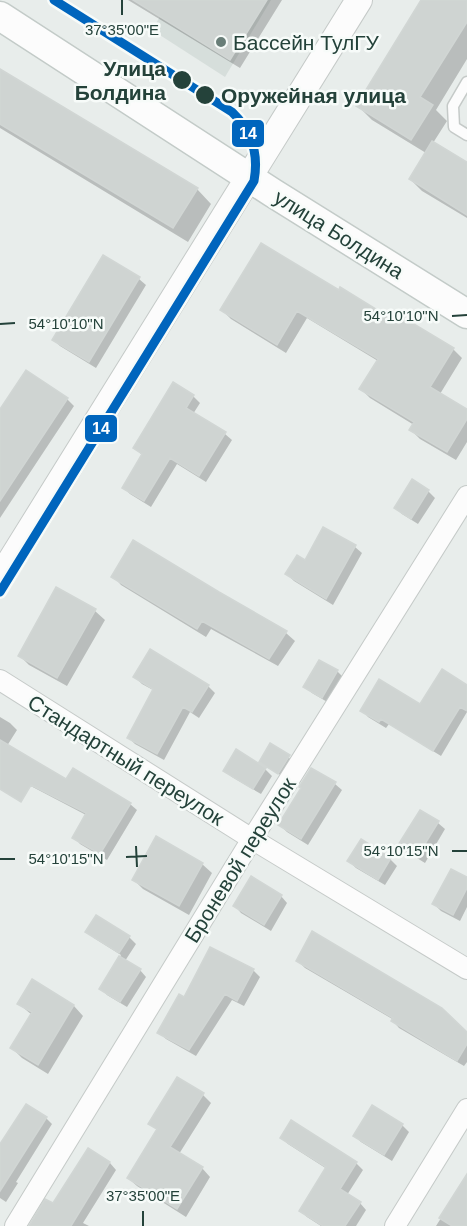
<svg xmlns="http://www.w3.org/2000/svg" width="467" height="1226" font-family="Arial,sans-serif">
<rect width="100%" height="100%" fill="#e8edeb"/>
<path fill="#d6dedb" d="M170,0H271L225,77L152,30Z"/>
<path fill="#0003" d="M128,0H282L240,68Z
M423,0H467V59L436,110L447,121L433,143L467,164V218L422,191L410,179L426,153L372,120L358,106Z
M0,70L197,189L211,204L188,242L0,128Z
M261,245L400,326L453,349L462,358L440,394L467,411V442L456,460L420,439L411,430L414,425L370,398L361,389L378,361L307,318L286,353L231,319L222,310Z
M104,257L139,279L146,285L96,368L60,346L54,340Z
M193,396L200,403L193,414L225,434L232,440L206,482L177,464L151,507L130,494L124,488L143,456L135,448Z
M67,399L74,406L0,518V412Z
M412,481L428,491L435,498L418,524L402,514L396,508Z
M324,529L355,547L362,553L333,605L294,581L287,574L306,562Z
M113,576L218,594L286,633L295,641L278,666L211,629L206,637L121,585Z
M95,611L105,620L67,686L29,665L20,656Z
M337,671L344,678L329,703L312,693L305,687Z
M135,677L208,686L215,693L199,718L190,712L164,760L135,744L128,737L153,690L142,684Z
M467,686V712L441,756L389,724L386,728L368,717L362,710L421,706Z
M0,717L10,723L17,730L0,757Z
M271,745L292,760L282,776L264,765Z
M237,752L265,769L272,776L261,794L232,777L225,770Z
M66,781L130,804L137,810L107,860L80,844L74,837L86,815L25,783Z
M335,784L342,790L308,845L287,832L280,825Z
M420,812L438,823L445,829L425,863L407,852L400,845Z
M390,859L397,866L385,885L356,868L349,861Z
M202,864L212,873L189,915L143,889L134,880Z
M467,879V907L460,921L441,911L434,904Z
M281,896L287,903L271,931L241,913L235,906Z
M87,932L129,937L136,944L125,961L140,970L146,977L127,1007L107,995L101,988L121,955L94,938Z
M298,961L467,1034V1062L464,1066L399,1028L393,1021L394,1020L305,968Z
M253,970L260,977L244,1006L232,1000L196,1056L166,1039L159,1032L184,999Z
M33,981L74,1006L83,1016L48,1074L22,1058L12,1048L32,1015L19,1004Z
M203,1095L211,1103L179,1154L202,1168L210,1177L186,1217L137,1186L128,1178L158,1131L150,1124Z
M372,1107L402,1125L409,1132L392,1161L361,1142L355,1136Z
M46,1118L52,1124L16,1182L18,1183L6,1202L0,1198V1147Z
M282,1138L356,1163L363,1170L347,1195L360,1203L366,1210L356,1226H321L307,1217L300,1210L327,1169L288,1144Z
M88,1150L110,1163L116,1170L83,1223L89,1226H31L53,1206Z
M463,1183L467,1185V1226H436Z"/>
<path fill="#cfd4d2" stroke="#d1d6d4" stroke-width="1.5" d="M133,0H267L230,60Z
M421,0H467V22L420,97L433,105L411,140L356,106Z
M0,69L198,188L173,228L0,124Z
M432,141L467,162V215L409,179Z
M261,243L339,290L340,287L400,324L404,318L454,348L430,387L467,409V419L447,452L409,430L414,422L359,389L378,359L297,311L277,345L220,310Z
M103,255L140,277L89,362L52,340Z
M26,370L68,398L0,501V409Z
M173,382L194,395L186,408L226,432L199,476L170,458L144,501L122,488L142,454L133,448Z
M412,479L429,490L411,519L394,508Z
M323,527L356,545L326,599L285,574L297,555L305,560Z
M133,540L219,592L287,631L269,659L202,621L197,629L111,577Z
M56,587L96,609L57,678L18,656Z
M150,649L209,685L192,712L183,707L157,754L127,738L153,689L133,677Z
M319,660L338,670L322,698L303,687Z
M442,669L467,685V711L460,707L433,751L381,719L379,722L360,711L379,679L420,704Z
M0,740L66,779L73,768L131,803L100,854L72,838L86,813L31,785L21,802L0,789Z
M270,743L290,755L278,774L259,762Z
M236,749L266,768L253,789L223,771Z
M311,768L336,782L301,839L278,825L301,788L299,787Z
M420,810L439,821L417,857L398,845Z
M156,836L203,863L179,906L132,880Z
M361,839L391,858L378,880L347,861Z
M451,869L467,877V888L453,915L432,904Z
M251,876L282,895L264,925L233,906Z
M96,915L130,936L119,953L85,932Z
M312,931L442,1008L467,1032V1044L457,1061L391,1021L393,1018L296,961Z
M210,947L254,969L237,1001L225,994L189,1050L157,1033L179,994L184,997Z
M119,956L141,969L120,1002L99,989Z
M32,979L74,1005L38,1065L10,1048L32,1012L17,1004Z
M177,1077L204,1093L170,1147L203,1167L177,1209L127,1178L157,1129L148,1124Z
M26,1104L47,1117L0,1191V1144Z
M372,1105L403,1124L384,1155L353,1136Z
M291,1120L357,1162L340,1189L361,1202L345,1226H323L299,1211L326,1167L280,1138Z
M88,1148L110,1162L71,1226H29L45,1199L53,1203Z
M467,1174V1226H452L439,1218Z"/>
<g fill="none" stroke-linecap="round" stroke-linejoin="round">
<defs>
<path id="service" d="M467,82L453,106L454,127L467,135"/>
<path id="minor" d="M0,680L252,839L467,969
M15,1226L252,839L467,496
M395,1226L467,1109"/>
<path id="tertiary" d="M0,578L359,0"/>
<path id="secondary" d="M0,16L273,193L467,314"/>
</defs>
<use href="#service" stroke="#c5cac8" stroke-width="13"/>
<use href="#minor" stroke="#c5cac8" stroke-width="22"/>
<use href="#tertiary" stroke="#c5cac8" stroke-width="28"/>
<use href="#secondary" stroke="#c3cbc8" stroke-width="31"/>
<use href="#service" stroke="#fcfcfc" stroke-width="10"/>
<use href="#minor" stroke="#fcfcfc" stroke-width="20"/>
<use href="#tertiary" stroke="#fcfcfc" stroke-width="26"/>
<use href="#secondary" stroke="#fcfcfc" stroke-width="28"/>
<defs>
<path id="tram-1" d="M0,592L254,181C259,154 252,131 232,112L54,0"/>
</defs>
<use href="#tram-1" stroke="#f7fbf9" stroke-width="14"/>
<use href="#tram-1" stroke="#0065bd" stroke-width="9"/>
</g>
<path fill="none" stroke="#24423a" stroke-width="2" d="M122,0V15M452,316L467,315M0,324L15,323M136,846L137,867M452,851H467M126,857L147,856M0,859H15M143,1211V1226"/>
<circle fill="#697e78" stroke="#f7fbf9" stroke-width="2" cx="221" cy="42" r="6"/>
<g fill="#24423a" stroke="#f7fbf9" stroke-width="2">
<circle cx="182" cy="80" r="10"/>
<circle cx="205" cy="95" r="10"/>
</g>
<g text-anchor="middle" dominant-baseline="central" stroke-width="5" stroke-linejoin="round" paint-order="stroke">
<g font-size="21" fill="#24423a" stroke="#f7fbf9" text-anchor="start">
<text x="233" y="42">Бассейн ТулГУ</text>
</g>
<g font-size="21" font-weight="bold" fill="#24423a" stroke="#f7fbf9" text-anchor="end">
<text x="166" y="68">Улица<tspan x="166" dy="24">Болдина</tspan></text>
<text x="221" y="95" text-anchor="start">Оружейная улица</text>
</g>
<g font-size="21" fill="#24423a" stroke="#f7fbf9">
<text transform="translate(339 234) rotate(32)">улица Болдина</text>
<text transform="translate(126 760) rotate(32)">Стандартный переулок</text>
<text transform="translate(240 860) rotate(-58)">Броневой переулок</text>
</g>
</g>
<g font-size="15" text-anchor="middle" fill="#24423a" stroke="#f7fbf9" stroke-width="5" stroke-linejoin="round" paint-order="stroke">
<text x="122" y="35">37°35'00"E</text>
<text x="401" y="321">54°10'10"N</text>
<text x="66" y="329">54°10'10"N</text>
<text x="401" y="856">54°10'15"N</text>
<text x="66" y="864">54°10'15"N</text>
<text x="143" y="1201">37°35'00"E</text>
</g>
<g stroke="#f7fbf9" stroke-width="2">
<rect x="231" y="119" width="34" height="29" rx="6" fill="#0065bd"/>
<rect x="84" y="414" width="34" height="29" rx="6" fill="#0065bd"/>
</g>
<g font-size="16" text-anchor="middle" font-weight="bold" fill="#fff">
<text x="248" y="139">14</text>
<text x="101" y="434">14</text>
</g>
</svg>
